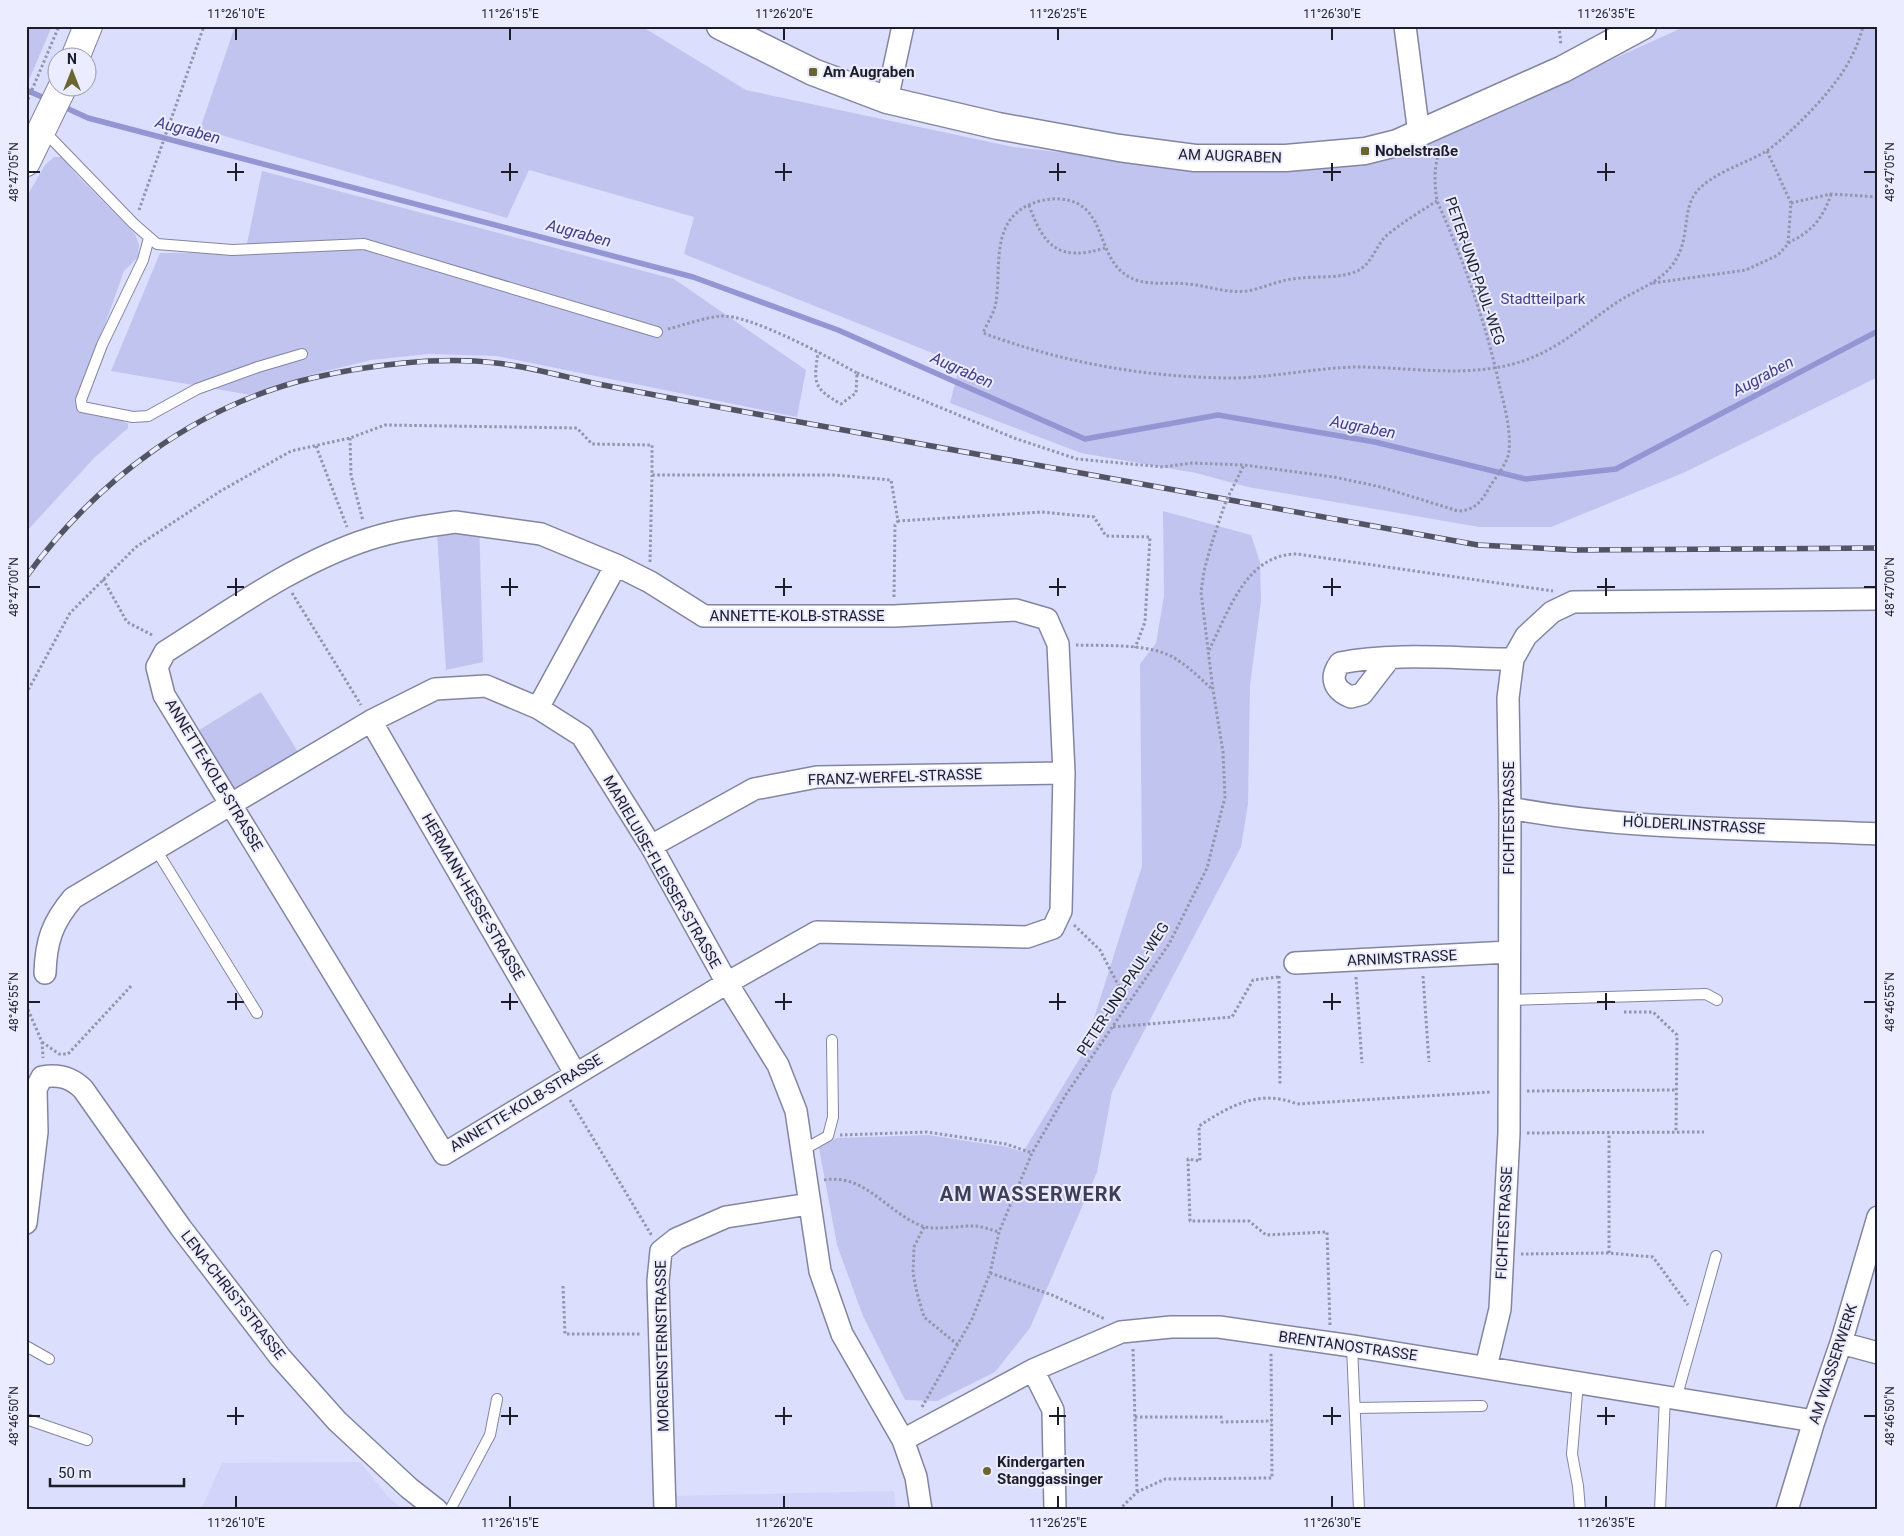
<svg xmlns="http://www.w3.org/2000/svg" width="1904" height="1536" font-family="Roboto,sans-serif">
<rect width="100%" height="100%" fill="#dcdefd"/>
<path fill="#d2d4fa" d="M360,1462L389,1498L404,1510H201L222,1463Z
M894,1491L896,1510H671L672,1496Z"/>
<path fill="#c2c4f0" d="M26,26H52L26,87Z
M235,26H641L746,90L1013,147L1218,170L1395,158L1686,26H1878V377L1683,473L1551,527H1479L1248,487L1196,473L1081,453L950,403L960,364L684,254L694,217L529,170L507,218L200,129Z
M54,157H62L76,174L135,234L139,245L138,257L124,271L77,403C92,419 113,414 128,424V428L94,458L26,532V198L45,165Z
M262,171L674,279L806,370L797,417L497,356L428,354L371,360L310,375L251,395L111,371L160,253H245Z
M1163,511L1251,535L1260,562L1261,601L1250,685L1248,804L1241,847L1112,1092L1097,1172L1030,1328L995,1372L937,1401L905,1400L863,1316L837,1245L819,1148L837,1138L928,1135L1007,1147L1023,1152L1083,1053L1142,866L1140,664L1156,643L1164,596Z
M479,518L483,662L446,670L436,519Z
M261,692L300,755L234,794L199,730Z"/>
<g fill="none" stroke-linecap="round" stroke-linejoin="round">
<path stroke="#9495d3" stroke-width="5.5" d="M26,90L49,100
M62,106L88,118L693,277L838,330L1085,439L1218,415L1375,442L1526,479L1616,469L1878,331"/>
<defs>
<path id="service" d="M43,130L134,224L157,244L232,250L364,244L657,332
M149,238L143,260L102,345L81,400L82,407L133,417L148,416L197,389L258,367L302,354
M155,848L257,1013
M1508,1000L1706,994L1717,1000
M803,1150L828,1136L833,1117L832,1040
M26,1346L49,1359
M1352,1346L1359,1510
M1578,1382L1572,1454L1578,1486L1580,1510
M1676,1399L1716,1256
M1355,1408L1482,1406
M26,1419L87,1440
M450,1510L490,1435L497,1399
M1660,1510L1665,1397"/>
<path id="minor" d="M1405,26L1419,134
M887,100L903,26
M455,522L541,534L616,565L650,582L704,616H894L1016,610L1047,619L1058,644L1064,773L1061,911L1053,928L1027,937L817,932L727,983L444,1154L164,695L157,667L165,652C230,611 295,563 369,539C397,530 426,526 455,522Z
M1389,659L1362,694L1351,697C1334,690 1329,678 1340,663C1394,652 1458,659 1513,659
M538,708L616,565
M371,721L575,1073
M1510,808C1631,831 1756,828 1878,834
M651,846L754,789L817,777L1064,773
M1295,963L1509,952
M45,973C46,941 52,923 73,898L371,721L435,689L486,686L538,708L582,736L651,846L727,983L778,1065L796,1111L820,1271L842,1334L903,1440L916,1477L921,1510
M26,1223L37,1132L36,1089L42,1077C58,1074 71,1077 83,1089L181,1228L280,1357L337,1421L409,1488L437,1510
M1841,1343L1878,1353
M1486,1367L1500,1309L1509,1133L1510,808L1508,698L1513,659L1526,636L1552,612L1573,602L1878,599
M1033,1370L1053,1410L1055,1510
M903,1440L1033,1370L1121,1332L1171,1327H1219L1352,1346L1814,1421
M665,1510L658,1281L661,1251L676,1239L726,1217L809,1204
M1787,1510L1814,1421L1841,1343L1878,1217"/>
<path id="tertiary" d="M720,26L813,72L887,100L998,126L1119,148L1195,158H1286L1365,151L1397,143L1563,69L1643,26"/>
<path id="secondary" d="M75,58L88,26
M26,162L62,88"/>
</defs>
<use href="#service" stroke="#8385a0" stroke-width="12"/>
<use href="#minor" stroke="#8385a0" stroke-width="24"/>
<use href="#tertiary" stroke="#8385a0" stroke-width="29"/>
<use href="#secondary" stroke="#8385a0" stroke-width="30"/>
<path stroke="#9395ac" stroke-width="3" stroke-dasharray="2.5 2.5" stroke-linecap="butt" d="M1559,26L1561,46
M26,104L59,26
M1437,201C1421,211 1403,222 1387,235C1376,245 1373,262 1359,270C1342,279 1318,276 1300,278C1283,279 1268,286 1252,290C1230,295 1210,286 1188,284C1172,282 1154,285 1139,281C1091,267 1113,203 1060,199C1047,198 1031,202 1020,210C992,230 1001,272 996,302C995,312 987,323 983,333C1064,363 1148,378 1235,378C1275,377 1315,368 1356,367C1412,367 1469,379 1523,361C1559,349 1585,324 1616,303C1632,292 1651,286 1665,273C1696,244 1677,210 1700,188C1718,171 1744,164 1765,152C1776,145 1787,134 1797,125C1826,96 1853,67 1863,26
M1791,203L1831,194L1878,197
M1029,205C1044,247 1059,262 1105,248
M139,210L204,26
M1788,243C1811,232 1823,219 1831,194
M1653,283L1746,270L1778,255L1788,244L1791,203L1767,151
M668,329C684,325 703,318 720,316C750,314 828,357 857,373L856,393L841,404C812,388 814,382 818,352
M857,373L1014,438L1077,459L1163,467L1192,463L1244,465L1334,477L1381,487L1458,511C1474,511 1482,501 1489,488C1495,478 1508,463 1509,451C1511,430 1505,408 1500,388C1486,323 1464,261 1437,201C1434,181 1434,167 1440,148
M350,438L351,475L363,521
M316,446L347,527
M1240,473L1244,465
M650,562L652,475
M103,579L127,622L154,636
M292,593L361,705
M894,597L895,525L898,521
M1076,645C1105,646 1152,643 1176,659C1189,667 1201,679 1212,689
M1209,650C1229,611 1246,554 1297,554L1553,591
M26,694L70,613L136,547L219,492L291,451L350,438L385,425L577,428L592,444L652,445V475H835L891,480L898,521L1042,512L1094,517L1106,536L1150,537L1145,622L1135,648
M1074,925L1100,950L1128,1004
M1279,976L1280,1085
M1423,976L1429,1062
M1356,977L1362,1063
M26,1005L42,1042L43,1058
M1624,1012H1653L1677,1035L1676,1132
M1113,1027L1232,1017L1253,980L1278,977
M42,1042L59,1054H68L132,985
M1527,1091L1676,1090
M570,1100L652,1236
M1527,1133L1704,1132
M840,1135L927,1132L1006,1144L1032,1153
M824,1180C865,1173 886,1212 922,1226C935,1231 961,1225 976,1226C984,1227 991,1230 999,1232
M924,1227L914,1247L913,1273L917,1293L924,1317L958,1345
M1609,1253V1133
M1521,1254L1609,1253L1653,1257L1688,1305
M990,1273L1052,1295L1105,1319
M563,1286L565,1334H640
M1330,1325L1327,1232L1266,1235L1249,1221H1190L1188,1159L1200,1161L1199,1126C1231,1105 1260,1089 1297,1104L1490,1092
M1133,1349L1137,1492
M922,1407L972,1319L990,1273L999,1232L1032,1153L1065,1096L1169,944L1207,868L1225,797L1223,752L1213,690L1201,592L1204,571L1212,542
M1135,1417H1221L1222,1422L1272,1421
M1119,1510L1137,1492L1165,1479L1272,1478L1271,1352"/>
<use href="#service" stroke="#fff" stroke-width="10"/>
<use href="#minor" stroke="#fff" stroke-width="21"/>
<use href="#tertiary" stroke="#fff" stroke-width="26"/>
<use href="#secondary" stroke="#fff" stroke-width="28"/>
<defs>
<path id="rail" d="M26,577C96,481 195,406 312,378C369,365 439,356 496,363C532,367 568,378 603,385C674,399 744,412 816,425C1036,465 1257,505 1478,545L1575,550L1878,548"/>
</defs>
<use href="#rail" stroke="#525464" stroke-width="5.5"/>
<use href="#rail" stroke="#ebecff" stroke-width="4" stroke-dasharray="11" stroke-linecap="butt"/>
<path stroke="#9395ac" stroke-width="3" stroke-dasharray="2.5 2.5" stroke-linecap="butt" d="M1212,542L1226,501L1240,473"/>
</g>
<path fill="none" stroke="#1c1d28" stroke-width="2" d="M236,28V40M510,28V40M784,28V40M1058,28V40M1332,28V40M1606,28V40M236,163V181M510,163V181M784,163V181M1058,163V181M1332,163V181M1606,163V181M28,172H40M227,172H244M501,172H518M775,172H792M1049,172H1066M1323,172H1341M1597,172H1615M1864,172H1876M236,578V596M510,578V596M784,578V596M1058,578V596M1332,578V596M1606,578V596M28,587H40M227,587H244M501,587H518M775,587H792M1049,587H1066M1323,587H1341M1597,587H1615M1864,587H1876M236,993V1010M510,993V1010M784,993V1010M1058,993V1010M1332,993V1010M1606,993V1010M28,1002H40M227,1002H244M501,1002H518M775,1002H792M1049,1002H1066M1323,1002H1341M1597,1002H1615M1864,1002H1876M236,1407V1425M510,1407V1425M784,1407V1425M1058,1407V1425M1332,1407V1425M1606,1407V1425M28,1416H40M227,1416H244M501,1416H518M775,1416H792M1049,1416H1066M1323,1416H1341M1597,1416H1615M1864,1416H1876M236,1496V1508M510,1496V1508M784,1496V1508M1058,1496V1508M1332,1496V1508M1606,1496V1508"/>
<g fill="#6a6431" stroke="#ebecff" stroke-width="2">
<rect x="808" y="67" width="10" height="10" rx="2.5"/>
<rect x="1360" y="146" width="10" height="10" rx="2.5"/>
<circle cx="987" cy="1471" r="5"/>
</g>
<g text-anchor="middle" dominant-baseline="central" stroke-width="4" stroke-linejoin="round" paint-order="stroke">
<g font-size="15" font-weight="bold" fill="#1c1d28" stroke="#ebecff" text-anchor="start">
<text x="823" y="72">Am Augraben</text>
<text x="1375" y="151">Nobelstraße</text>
<text x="997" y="1462">Kindergarten<tspan x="997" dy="17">Stanggassinger</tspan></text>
</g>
<g font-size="15" fill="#1c1d28" stroke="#ebecff">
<text transform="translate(1230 156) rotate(2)">AM AUGRABEN</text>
<text transform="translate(1475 271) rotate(71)">PETER-UND-PAUL-WEG</text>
<text x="797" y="616">ANNETTE-KOLB-STRASSE</text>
<text transform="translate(214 775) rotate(59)">ANNETTE-KOLB-STRASSE</text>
<text transform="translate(895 777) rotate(-2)">FRANZ-WERFEL-STRASSE</text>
<text transform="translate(1509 818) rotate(-90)">FICHTESTRASSE</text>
<text transform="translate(1694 825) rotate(3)">HÖLDERLINSTRASSE</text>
<text transform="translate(662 872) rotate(60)">MARIELUISE-FLEISSER-STRASSE</text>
<text transform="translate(473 897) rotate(60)">HERMANN-HESSE-STRASSE</text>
<text transform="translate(1402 958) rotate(-3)">ARNIMSTRASSE</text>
<text transform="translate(1123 989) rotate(-57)">PETER-UND-PAUL-WEG</text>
<text transform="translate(526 1103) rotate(-31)">ANNETTE-KOLB-STRASSE</text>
<text transform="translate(1504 1223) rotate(-87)">FICHTESTRASSE</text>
<text transform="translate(233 1295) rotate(52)">LENA-CHRIST-STRASSE</text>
<text transform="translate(662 1346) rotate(-91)">MORGENSTERNSTRASSE</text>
<text transform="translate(1348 1346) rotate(8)">BRENTANOSTRASSE</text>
<text transform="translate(1833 1364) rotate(-72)">AM WASSERWERK</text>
</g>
<g font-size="15" fill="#433e88" stroke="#ebecff">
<text x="1543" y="299">Stadtteilpark</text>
</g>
<g font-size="16" font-style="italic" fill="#413c86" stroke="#ebecff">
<text transform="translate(188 130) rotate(15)">Augraben</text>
<text transform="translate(579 233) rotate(15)">Augraben</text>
<text transform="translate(962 370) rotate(24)">Augraben</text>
<text transform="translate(1763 376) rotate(-28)">Augraben</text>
<text transform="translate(1363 427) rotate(11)">Augraben</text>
</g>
<g font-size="20" font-weight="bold" letter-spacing="1" fill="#3d3e57" stroke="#ebecff">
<text x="1031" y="1194">AM WASSERWERK</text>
</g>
</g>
<rect width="1904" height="1536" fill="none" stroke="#ebecff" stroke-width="55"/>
<g transform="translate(72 72)"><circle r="24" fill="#ebecff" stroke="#9899a9"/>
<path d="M0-4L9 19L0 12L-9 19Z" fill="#6a6431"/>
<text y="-8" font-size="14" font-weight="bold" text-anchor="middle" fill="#1c1d28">N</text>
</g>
<path d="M50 1478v8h134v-8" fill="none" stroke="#1c1d28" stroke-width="2.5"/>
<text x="58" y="1478" font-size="15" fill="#1c1d28" stroke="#ebecff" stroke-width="4" paint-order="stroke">50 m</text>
<rect x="28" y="28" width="1848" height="1480" fill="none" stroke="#1c1d28" stroke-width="2"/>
<g font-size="12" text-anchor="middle" fill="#1c1d28">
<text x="236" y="18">11°26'10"E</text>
<text x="510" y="18">11°26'15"E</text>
<text x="784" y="18">11°26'20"E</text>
<text x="1058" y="18">11°26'25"E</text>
<text x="1332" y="18">11°26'30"E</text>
<text x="1606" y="18">11°26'35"E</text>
<text transform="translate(14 172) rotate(-90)" y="4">48°47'05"N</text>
<text transform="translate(1890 172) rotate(-90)" y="4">48°47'05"N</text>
<text transform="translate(14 587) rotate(-90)" y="4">48°47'00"N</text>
<text transform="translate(1890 587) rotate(-90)" y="4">48°47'00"N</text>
<text transform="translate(14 1002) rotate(-90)" y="4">48°46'55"N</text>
<text transform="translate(1890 1002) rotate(-90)" y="4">48°46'55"N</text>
<text transform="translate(14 1416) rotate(-90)" y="4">48°46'50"N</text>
<text transform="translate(1890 1416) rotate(-90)" y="4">48°46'50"N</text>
<text x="236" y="1527">11°26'10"E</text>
<text x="510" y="1527">11°26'15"E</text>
<text x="784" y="1527">11°26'20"E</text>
<text x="1058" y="1527">11°26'25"E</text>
<text x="1332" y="1527">11°26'30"E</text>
<text x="1606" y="1527">11°26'35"E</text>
</g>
</svg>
